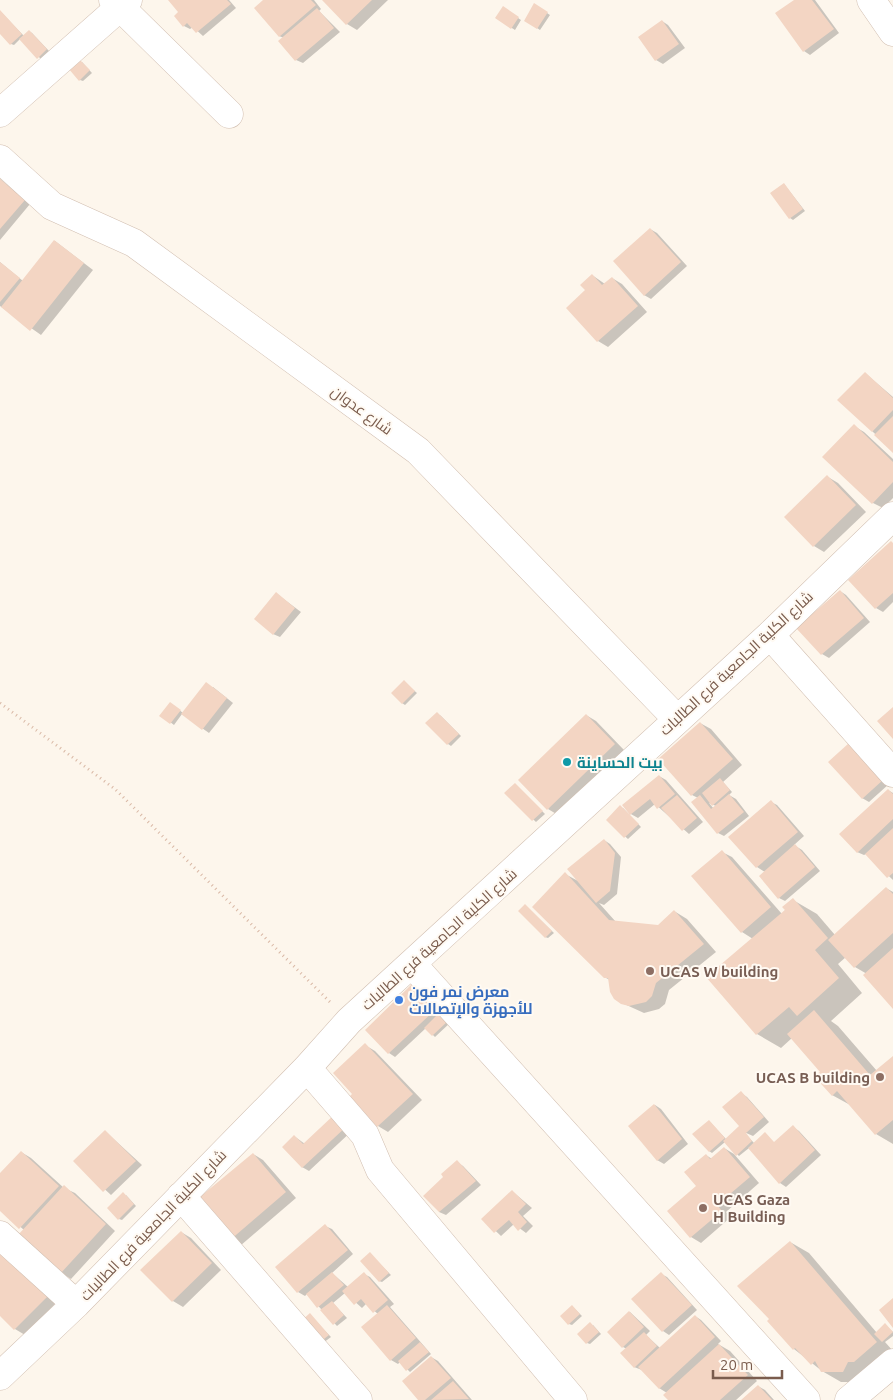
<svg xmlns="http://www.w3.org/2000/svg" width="893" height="1400" font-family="Ubuntu,Cairo,sans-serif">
<rect width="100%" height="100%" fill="#fdf6ec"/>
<path fill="#0003" fill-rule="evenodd" d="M170,0H229L236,8L203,36L193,27L190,29L184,26L180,12Z
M265,0H314L321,9L319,11L340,32L303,63L296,60L284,38L279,36Z
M324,0H388L357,30L347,24Z
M796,0H815L839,33L810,55L804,51Z
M535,5L550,15L540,30L525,20Z
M503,8L521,20L515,30L496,18Z
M0,11L24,36L29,31L32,33L49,51L41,59L20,39L14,45L11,44L0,32Z
M662,21L668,25L685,48L663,64L656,60Z
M82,62L92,73L83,81L80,80Z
M0,179L30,204L0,240Z
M784,184L805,211L793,220L790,218Z
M650,229L657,233L687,266L651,299L644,295Z
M55,241L93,270L41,335L0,306V262L23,281Z
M592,275L605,284L612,278L622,284L647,312L608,347L598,341L568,308L587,290Z
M865,373L893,397V451L872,431Z
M854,426L864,432L893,459V498L883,508L873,503Z
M828,477L838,483L866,512L824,552L814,546Z
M893,543V602L883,612L876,608Z
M840,591L846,595L870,622L829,658L822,654L798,628Z
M277,594L301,612L280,637L273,634Z
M404,682L417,693L405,705L402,703Z
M213,687L233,703L209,733L182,714L174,725L161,715L173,705L183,713Z
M440,715L461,736L451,746L448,744Z
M586,715L596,721L624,750L558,815L548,809Z
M700,723L711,729L742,765L723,782L732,792L729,795L736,799L749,816L724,836L718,833L698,798L692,795ZM709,803L716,806L714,809Z
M850,744L889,784L869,802L862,798Z
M659,776L666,780L703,822L689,834L655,804L638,818L629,813Z
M515,784L545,814L536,822L506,793Z
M888,790L893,793V880L866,854L864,855L857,852Z
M771,802L777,805L804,836L794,845L802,850L820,871L785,901L779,898L765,872L757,867L730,837Z
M623,808L641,827L628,839L607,820Z
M604,840L610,844L621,857L617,894L604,905L599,903L616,922L658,926L674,911L687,919L716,952L669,990L665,1004L659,1009L644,1013L622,1003L610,980L604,977L565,874L580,882Z
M722,852L732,857L782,914L793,900L817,914L835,935L886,888L893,892V1007L867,974L855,967L846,957L838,964L862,993L831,1021L838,1026L877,1071L893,1057V1144L876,1134L852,1106L832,1095L821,1072L792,1038L781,1048L757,1034L753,939L742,932Z
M525,905L554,933L548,938L545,937Z
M413,985L451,1022L435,1037L426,1028L395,1057L389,1053Z
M365,1045L375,1051L422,1100L388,1132L378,1126L351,1097L354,1094Z
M741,1093L747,1097L769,1122L753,1136L744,1132L754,1143H775L793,1127L799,1131L821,1155L786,1187L780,1183L749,1148L739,1156L725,1142L712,1153L709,1151V1121L726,1139L741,1127Z
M655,1105L661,1109L688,1144L664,1164L657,1160Z
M337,1114L354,1129L309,1171L302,1167L294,1136L305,1144Z
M105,1131L142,1165L111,1195L74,1161Z
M724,1148L734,1154L759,1183L726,1212L731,1217L701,1243L691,1237L669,1212L698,1186L706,1155L712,1159Z
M21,1152L31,1158L64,1188L75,1193L115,1231L71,1279L61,1273L24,1230L0,1209V1175Z
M253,1154L263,1160L296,1198L240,1246L230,1240Z
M457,1162L463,1166L481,1185L446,1215L439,1212L445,1177Z
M512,1191L532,1208L523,1216L533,1226L526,1233L514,1224L501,1236L483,1219Z
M126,1195L136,1206L122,1220L119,1219Z
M325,1226L332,1229L353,1254L332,1273L348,1287L364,1274L370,1277L394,1304L390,1307L431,1354L410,1372L400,1362L398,1364L391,1360L378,1314L366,1304L362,1308L345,1293L333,1303L347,1318L337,1326L307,1294L305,1296L298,1292Z
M181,1232L191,1238L221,1270L183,1307L173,1301L142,1270Z
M790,1242L809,1253L877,1333L885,1325L893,1332V1336L885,1342L893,1351L862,1382H841L822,1371L794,1349Z
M370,1254L391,1275L382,1282L379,1281Z
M10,1256L57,1302L25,1335L15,1329L0,1314Z
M661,1274L667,1277L697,1310L669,1335L663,1331Z
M572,1306L582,1316L572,1325L569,1324Z
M630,1312L650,1331L646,1335L660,1348L695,1316L701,1320L721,1341L718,1344L730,1351L757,1381L736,1400H670L667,1393L659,1388L642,1370L634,1367L627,1349L623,1347Z
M310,1315L331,1337L323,1343Z
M593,1325L601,1334L590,1344L587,1343Z
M431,1357L438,1361L472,1400H420Z
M758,1386L765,1390L774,1400H743Z"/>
<path fill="#f3d5c3" d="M168,0H227L231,4L196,33L187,23L183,27L174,16L178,12Z
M263,0H311L316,5L279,37L254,8Z
M322,0H372L346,25Z
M794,0H812L834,29L803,52L775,13Z
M534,3L548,12L537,29L524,21Z
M503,6L519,17L511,29L495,18Z
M317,8L334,28L295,61L278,41Z
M0,10L22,34L10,45L0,34Z
M662,20L679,44L655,61L638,37Z
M29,30L47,49L37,59L19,39Z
M78,58L90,70L79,81L68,68Z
M0,179L25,200L0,229Z
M784,183L803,209L789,219L770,193Z
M650,228L681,262L644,296L613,261Z
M54,240L84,263L30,331L1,307Z
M0,262L20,278L0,302Z
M592,274L602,285L612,277L638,306L597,342L566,308L585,290L580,285Z
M865,372L893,398V410L872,432L837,400Z
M893,416V453L874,435Z
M854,424L893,462V482L872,504L822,457Z
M827,475L856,505L813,547L784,517Z
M891,541L893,543V593L875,609L848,580Z
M840,590L864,618L821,655L796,628Z
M276,592L295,608L273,635L254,619Z
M404,680L415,691L402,704L391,693Z
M206,682L227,698L202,730L181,714Z
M170,702L181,710L170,724L159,716Z
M893,707V739L877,721Z
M437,712L459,734L447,745L425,723Z
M586,714L615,744L547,810L518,780Z
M700,722L733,759L691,796L658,759Z
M849,743L883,780L862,799L828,762Z
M659,775L675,794L657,809L650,799L630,815L622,805Z
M720,778L730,790L712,806L702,793Z
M515,783L543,811L532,821L504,793Z
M888,789L893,794V819L857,853L839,834Z
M729,794L744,812L717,834L691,802L700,795L711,809Z
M677,795L697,818L682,831L661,808Z
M771,800L798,832L756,868L728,837Z
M620,805L639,824L624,838L606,820Z
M893,828V873L887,878L865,854Z
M604,839L615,853L610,891L596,903L567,869Z
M795,844L815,867L778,899L759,876Z
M722,850L771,907L741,933L691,876Z
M565,872L609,920L658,925L674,910L704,944L656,983L652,996L646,1002L629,1006L621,1004L614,999L610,992L608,978H604L532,907Z
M886,887L893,894V933L854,968L828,940Z
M793,898L828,938L815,950L839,978L797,1016L789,1007L756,1035L706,977L785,910L782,907Z
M525,904L552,931L545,938L518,911Z
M893,948V1009L863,975Z
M412,984L436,1009L388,1054L365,1030Z
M814,1010L870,1075L893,1056V1120L875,1135L837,1091L832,1096L814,1076L820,1072L787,1034Z
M441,1011L449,1020L432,1036L424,1028Z
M365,1043L413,1094L377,1127L349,1097L352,1094L333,1073Z
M741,1091L764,1117L746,1133L752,1141L736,1156L723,1141L739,1126L722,1107Z
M654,1104L682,1139L657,1161L628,1126Z
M336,1113L348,1125L302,1168L282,1147L294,1135L303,1144Z
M709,1120L725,1138L709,1152L692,1134Z
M793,1125L815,1150L779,1184L748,1148L765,1132L774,1142Z
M105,1130L136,1161L103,1192L73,1161Z
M724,1147L750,1177L717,1205L722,1211L690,1238L667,1211L696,1186L684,1172L706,1154L710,1159Z
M21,1151L59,1186L19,1229L0,1211V1173Z
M253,1153L286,1192L229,1241L195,1201Z
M457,1160L476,1181L439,1212L423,1196L443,1177L441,1174Z
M64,1185L106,1224L60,1274L18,1235Z
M512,1190L526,1204L518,1212L527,1222L518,1231L509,1220L494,1233L481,1219Z
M123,1192L134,1204L118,1220L107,1208Z
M325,1224L348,1250L297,1293L275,1267Z
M181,1231L212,1263L172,1302L140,1270Z
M790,1241L877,1342L854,1362H848L843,1372H821L815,1361L811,1365L795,1348L793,1350L767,1321L769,1319L737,1286Z
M0,1249L48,1296L14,1330L0,1316Z
M370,1252L389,1273L379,1282L360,1261Z
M332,1272L344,1285L317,1308L306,1294Z
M364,1272L388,1300L373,1313L361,1299L354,1305L342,1291Z
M661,1272L692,1305L662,1332L631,1299Z
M893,1298V1328L879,1310Z
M332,1301L344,1315L333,1325L320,1310Z
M387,1305L416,1338L390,1361L361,1327Z
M572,1305L580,1314L568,1325L560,1316Z
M629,1311L644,1327L622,1348L607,1332Z
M310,1313L329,1335L319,1343L301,1321Z
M695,1315L715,1337L659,1389L638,1367Z
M590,1322L599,1332L586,1344L577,1334Z
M885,1323L893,1332L882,1342L874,1334Z
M644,1332L657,1346L634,1368L620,1353Z
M420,1342L429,1352L406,1371L398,1361Z
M719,1344L748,1375L720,1400H668L663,1395Z
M431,1356L451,1378L425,1400H418L402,1381Z
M453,1381L469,1399L431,1400Z
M758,1385L772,1400H741Z"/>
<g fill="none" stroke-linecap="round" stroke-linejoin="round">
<defs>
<path id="minor" d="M113,0L229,114
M871,0L893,32
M0,113L128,0
M0,159L52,206L134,243L418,451L677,719
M770,635L893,773
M412,964L806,1400
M307,1068L365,1135L380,1170L573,1400
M181,1196L358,1400
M0,1235L76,1304
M0,1376L76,1304L307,1068L349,1021L770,635L893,516
M849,1400L893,1363"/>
</defs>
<use href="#minor" stroke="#d1beb0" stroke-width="29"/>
<path stroke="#d9b8a5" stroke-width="3" stroke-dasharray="1 4" stroke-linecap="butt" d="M0,703L115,789L331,1003"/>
<use href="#minor" stroke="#fff" stroke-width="28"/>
</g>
<circle fill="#0f9aa8" stroke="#fffaf3" stroke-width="2" cx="567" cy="762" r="5"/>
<g fill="#8d6e63" stroke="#fffaf3" stroke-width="2">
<circle cx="650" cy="971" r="5"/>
<circle cx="880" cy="1077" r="5"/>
<circle cx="703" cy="1208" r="5"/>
</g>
<circle fill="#3f7fe0" stroke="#fffaf3" stroke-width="2" cx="399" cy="1000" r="5"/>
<g text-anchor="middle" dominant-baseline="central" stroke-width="4" stroke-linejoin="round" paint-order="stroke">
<g font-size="15" fill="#7a5c4d" stroke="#fffaf3">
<text transform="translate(362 410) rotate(36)">شارع عدوان</text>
<text transform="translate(736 663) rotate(-43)">شارع الكلية الجامعية فرع الطالبات</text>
<text transform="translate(439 939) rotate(-42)">شارع الكلية الجامعية فرع الطالبات</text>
<text transform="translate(153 1225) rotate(-46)">شارع الكلية الجامعية فرع الطالبات</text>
</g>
<g font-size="15" font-weight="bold" fill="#0d838f" stroke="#fffaf3" text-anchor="start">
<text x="577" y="762">بيت الحساينة</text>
</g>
<g font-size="15" font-weight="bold" fill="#785e54" stroke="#fffaf3" text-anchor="start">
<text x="660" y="971">UCAS W building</text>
<text x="870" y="1077" text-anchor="end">UCAS B building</text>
<text x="713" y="1199">UCAS Gaza<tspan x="713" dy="17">H Building</tspan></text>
</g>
<g font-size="15" font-weight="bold" fill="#366cbe" stroke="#fffaf3" text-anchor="start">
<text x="409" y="991">معرض نمر فون<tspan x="409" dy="17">للأجهزة والإتصالات</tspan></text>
</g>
</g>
<path d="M713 1370v8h69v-8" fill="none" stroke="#7a5c4d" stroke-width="2.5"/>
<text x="720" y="1370" font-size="15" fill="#7a5c4d" stroke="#fffaf3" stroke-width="4" paint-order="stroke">20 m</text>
</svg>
